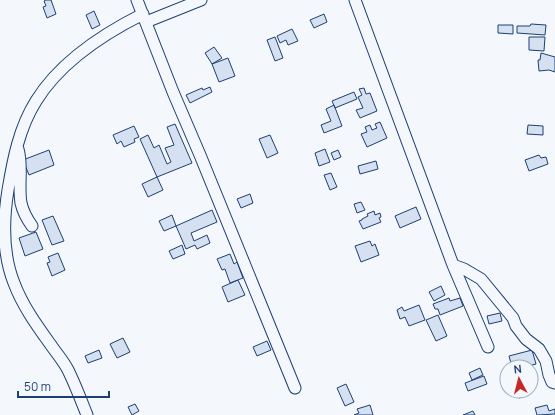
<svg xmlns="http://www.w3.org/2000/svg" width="555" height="415" font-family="Manrope,sans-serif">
<rect width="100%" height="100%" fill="#f4f7fb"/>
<path fill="#d5e0f0" stroke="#1d3f73" d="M46,0H51L56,14L47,18L43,7L46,6L44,1Z
M94,11L100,25L92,29L86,15Z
M324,14L327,22L314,28L310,20Z
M531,24L546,25L545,35L517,33V26H530Z
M498,25H513V34L498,33Z
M292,29L298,41L288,45L286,40L280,43L277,36Z
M275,37L283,58L275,61L267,40Z
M529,37H545L544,51L529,50Z
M214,47L222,58L212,64L205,53Z
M541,53L555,57V72L549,70L539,71L538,60H540Z
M228,58L235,76L219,82L212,64Z
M210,87L212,92L190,103L186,95L202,88L203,90Z
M364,88L366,94L370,93L377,111L360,118L356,110L363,108L358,97L362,95L359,89Z
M354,92L357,99L335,108L332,101Z
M334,105L342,126L324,133L321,125L331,121L326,109Z
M380,122L387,138L367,147L361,134L367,132L365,127L370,125L372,130L377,128L375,124Z
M175,124L192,163L157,177L140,139L148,135L154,148L159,145L167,164L171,162L165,148L174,145L167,127Z
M528,125L543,126V135L527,134Z
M134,126L139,137L134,139L135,142L124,147L121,141L117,144L113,135Z
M270,135L278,153L267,158L259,139Z
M325,149L330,162L319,166L315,153Z
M49,150L54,165L29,175L23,160Z
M338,150L341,157L334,160L331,153Z
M539,155L541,158L546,157L548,164L529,171L525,160Z
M376,161L378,169L360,174L358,166Z
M331,173L337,187L330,190L324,175Z
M157,177L163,190L148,197L142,184Z
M250,194L253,203L241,208L237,199Z
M361,202L365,210L357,213L354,204Z
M416,207L421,219L400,228L395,216Z
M212,210L217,222L191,233L194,241L207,235L210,243L197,249L195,245L186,249L176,226Z
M374,211L375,215L380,213L381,217L379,218L381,222L363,229L359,221L362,220V219L368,216L367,214Z
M172,215L176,226L164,231L159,221Z
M53,216L64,241L52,245L42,220Z
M36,232L43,249L25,256L19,238Z
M370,241L372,246L375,244L379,255L361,262L355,246Z
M182,245L185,254L173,259L169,251Z
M58,253L65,270L52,276L47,263L50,262L48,257Z
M230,254L234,264L237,262L243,278L230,283L225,269L222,270L217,259Z
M238,280L245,295L228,302L222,287Z
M441,286L445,295L434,301L429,292Z
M449,298L450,301L460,298L463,306L440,315L438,309H435L433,304Z
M419,305L425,320L409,326L405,317L400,319L397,310L402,307L404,311Z
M500,313L502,321L489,324L487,316Z
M438,315L447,336L436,341L426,320Z
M123,338L130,352L117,358L110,344Z
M267,341L271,350L257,356L253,347Z
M99,350L102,358L88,363L85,356Z
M532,350L536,364L524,367H512L509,356Z
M480,368L483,375L472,380L469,373Z
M484,376L487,384L468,391L465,383Z
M346,384L354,402L345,406L337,388Z
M517,391H527L528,395L519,398Z
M135,404L139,411L132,415L128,407Z
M370,405L373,415H354L359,413L357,409Z
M547,405L549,411L555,409V414L537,415L535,408Z
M473,411L475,415H463Z"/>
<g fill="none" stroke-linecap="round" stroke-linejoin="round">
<defs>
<path id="street" d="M137,0L173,92L200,155L295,388
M355,0L453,265L488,347
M146,22L201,0
M18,149C23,166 18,185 21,203C23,212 27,219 32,226
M453,265L464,269L481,279L513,318L516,326L526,339L539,349L546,361L549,375L552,382L555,383
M87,415C81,400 75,384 68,370C64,362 58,355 53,348C38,327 23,307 14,283C2,253 3,221 8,190C13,160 19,128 36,101C60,62 103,34 143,14"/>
</defs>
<use href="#street" stroke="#1d3f73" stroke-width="13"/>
<use href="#street" stroke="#f4f7fb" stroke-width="11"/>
</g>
<g transform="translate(519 379) rotate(353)"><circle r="19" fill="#f4f7fb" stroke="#9eadc5"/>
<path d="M0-3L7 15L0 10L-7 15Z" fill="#c62828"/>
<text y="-6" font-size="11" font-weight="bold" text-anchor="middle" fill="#1d3f73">N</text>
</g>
<path d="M18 391v6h91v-6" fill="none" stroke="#1d3f73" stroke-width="2"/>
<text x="24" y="391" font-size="12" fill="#1d3f73" stroke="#f4f7fb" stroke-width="3" paint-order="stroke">50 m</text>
</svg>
